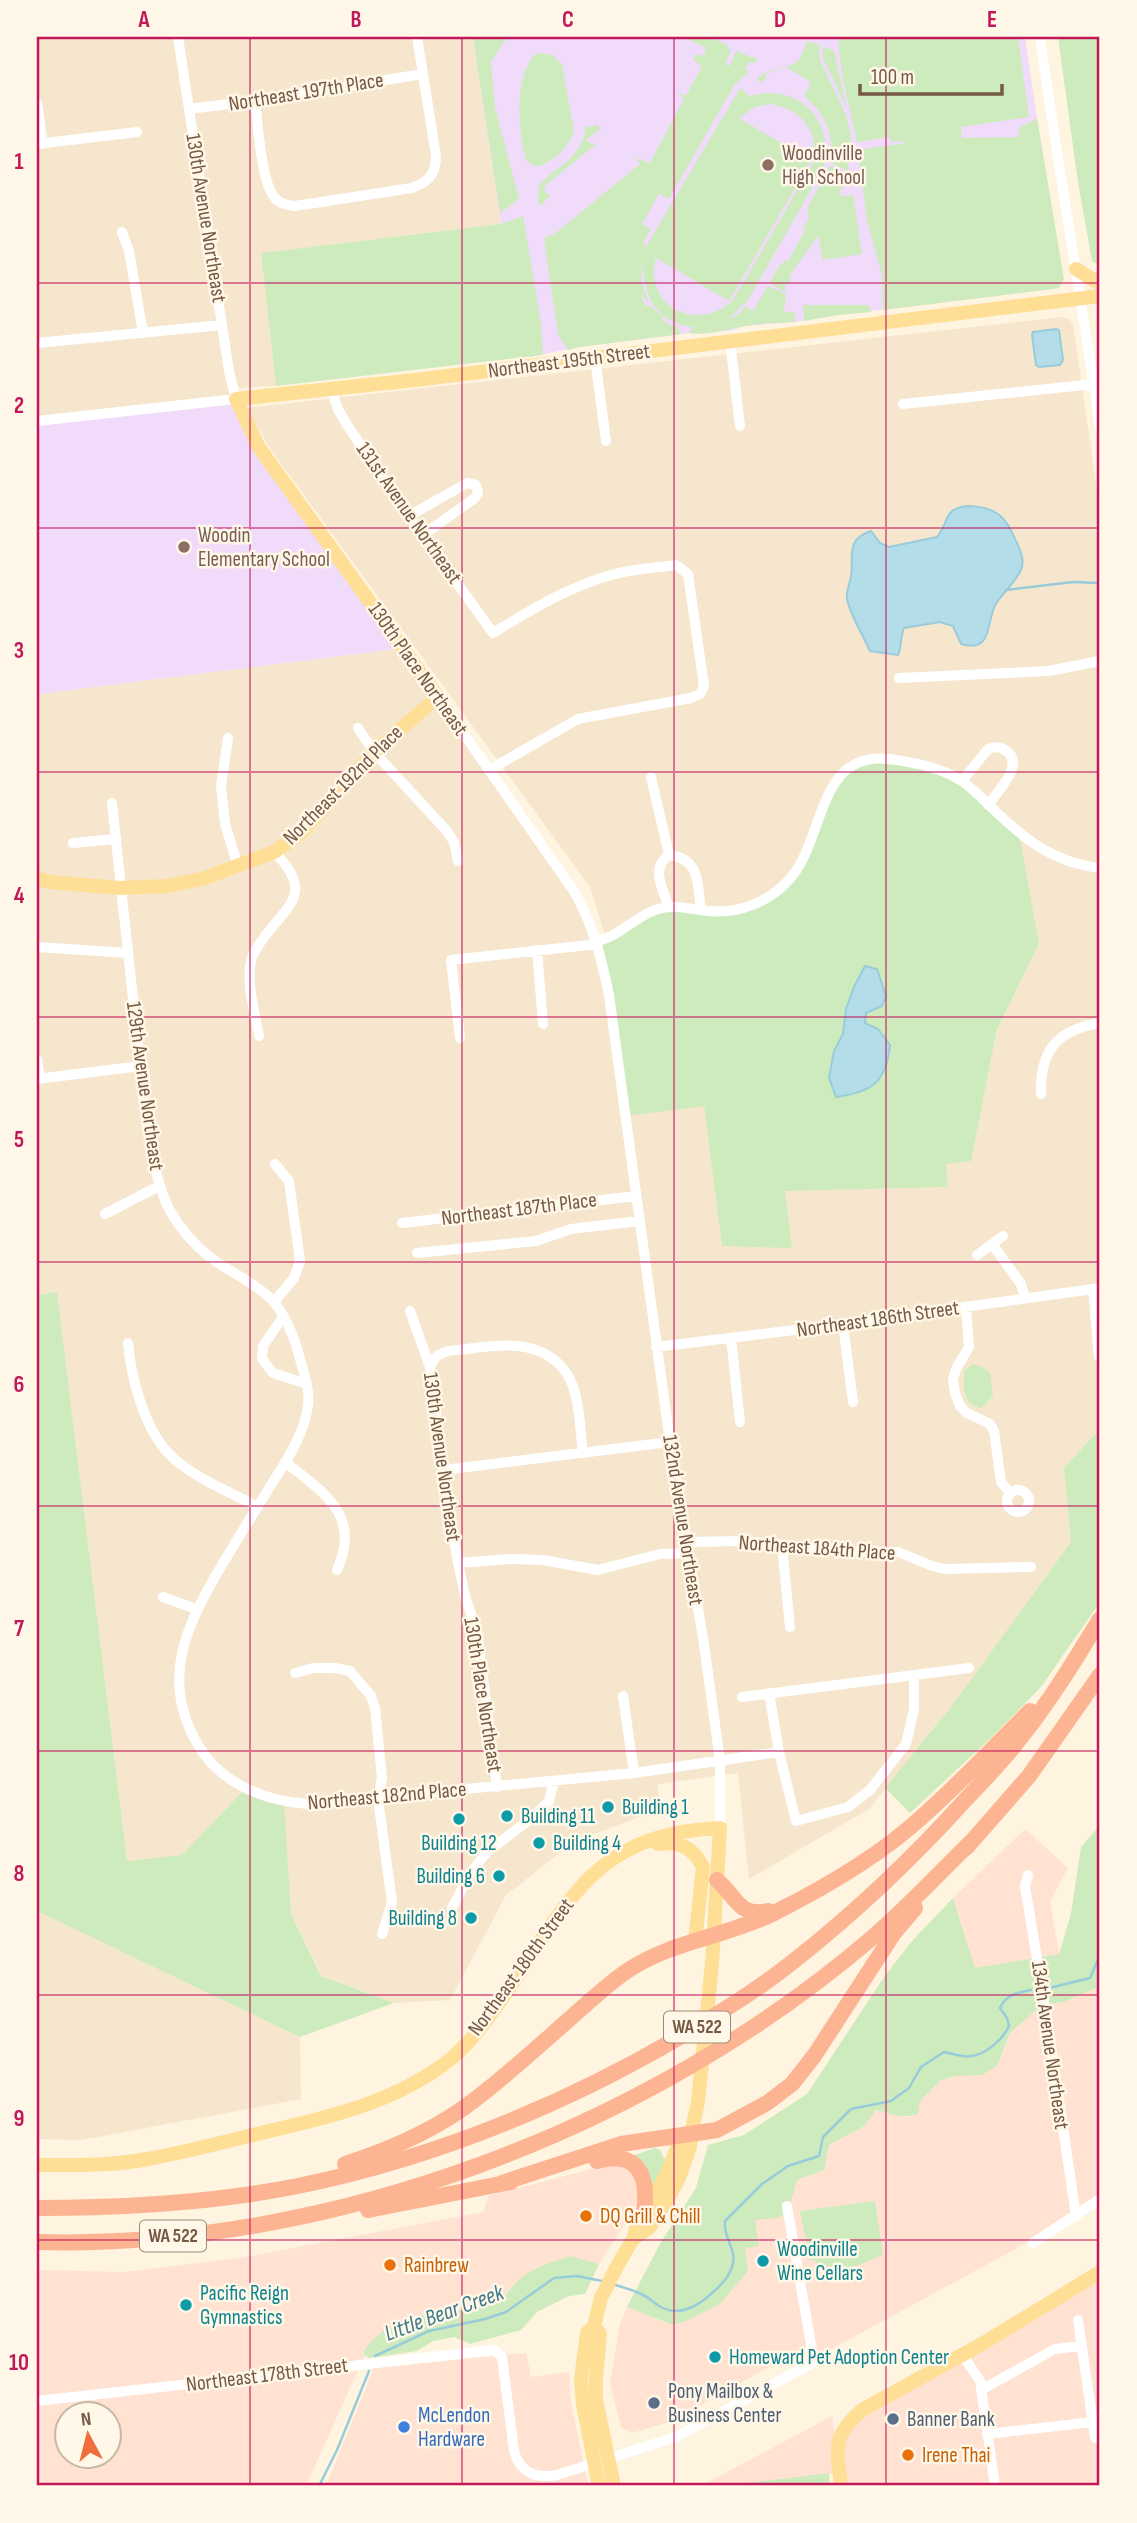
<svg xmlns="http://www.w3.org/2000/svg" width="1137" height="2523" font-family="'Sofia Sans Condensed',sans-serif">
<rect width="100%" height="100%" fill="#fef4df"/>
<path fill="#f6e6cd" d="M37,37H473L501,224L261,253L276,386L234,388L236,399L37,425Z
M1062,317L1069,319L1073,324L1100,513V1429L1064,1468L1071,1542L951,1707L869,1809L749,1879L738,1773L658,1784L659,1810L575,1841L506,1895L450,2000L394,2003L322,1976L291,1914L283,1802L246,1788L182,1855L127,1861L57,1293L37,1295V679L39,694L404,648L441,710L589,919L704,1106L722,1245L791,1247L785,1190L948,1187L946,1164L971,1161L997,1029L1039,944L803,863L764,899L606,939L590,887L269,447L246,408Z
M37,1911L300,2037L301,2099L81,2140L37,2139Z"/>
<path fill="#ffe2d2" fill-rule="evenodd" d="M1025,1829L1068,1868L1050,1901L1059,1954L975,1968L953,1898Z
M1100,1986V2199L1076,2216L813,2359L810,2344L675,2420L632,2433L621,2427L610,2384L620,2324L627,2307L673,2325L745,2248L755,2220L797,2180L824,2170L828,2145L864,2126L876,2110L909,2117L920,2101L941,2080L955,2076L1004,2050L1010,2033L1043,2004L1064,2002Z
M607,2165L620,2166L629,2170L634,2177L639,2193L632,2213L599,2264L571,2256L522,2277L496,2303L406,2318L379,2334L362,2361L306,2486H45L37,2483V2270L124,2272L240,2258L484,2212L488,2196ZM66,2414H108V2456H66Z
M1100,2267V2486H843L840,2473L724,2486H701L832,2416L837,2447L843,2425Z
M526,2353L531,2377L569,2372L571,2402L588,2486H326L374,2368Z"/>
<path fill="#f0dcfa" d="M473,37H1025L1059,268L1058,285L1054,289L838,315L795,322L744,326L733,330L702,334L690,333L579,347L530,357L501,224Z
M236,399L258,446L404,648L39,694L37,426Z"/>
<path fill="#cdebbd" fill-rule="evenodd" d="M473,37H507L491,62L495,107L519,199L500,213Z
M684,37H708L728,45L727,48L731,50L726,64L730,66L736,51L757,59L754,64L749,62L745,69L749,72L735,84L669,199L659,194L642,224L651,229L643,243L646,246L643,252L740,88L750,96C799,83 836,120 823,169L748,300L728,320L740,313L745,306L753,311L768,286L786,294L784,312H794L795,322C778,323 761,323 745,326C726,330 710,335 690,333V329L696,328C655,323 644,297 642,261L641,281L649,303L644,297L641,298L645,305L652,307L663,317L662,320L672,326L674,324L677,326L681,334L579,347L568,350L558,334L544,239L550,234L552,236L640,164L636,158L650,163L684,99L677,93L686,96L702,66L693,60L696,54L704,56L706,48ZM770,104C802,108 821,134 812,165L733,300C698,334 643,307 656,258L729,301L811,161L739,118L755,107Z
M851,37H1018L1029,117L961,127L962,138L1019,137V128L1037,118L1064,279L1059,288L883,310L882,275L867,220L858,156L863,149L905,143L904,141L891,142L890,137L857,142L843,79L838,43L843,38Z
M1058,37H1100V266L1092,261L1078,182Z
M807,41L820,45L819,53L821,62L846,115L851,135L848,171L831,163C834,133 826,115 804,96L811,82L786,67L767,73L763,83L757,79C769,66 791,71 800,58C803,53 805,46 807,41Z
M823,46L834,51L847,109L823,58Z
M543,53L554,56L562,65L574,130C571,146 551,164 536,167L526,160C518,130 514,80 534,55Z
M594,124L601,128L585,141L596,144L546,185L544,190L550,197L540,205L538,204V187C558,163 581,161 586,126L593,127Z
M830,166L849,174L838,196L853,195L862,254L823,260L818,236L790,275L789,284H785V292L769,283L780,265L786,260L788,261L805,231L803,229L809,218L807,209Z
M523,216L541,324L543,355L276,386L261,253L501,224Z
M869,305L871,312L838,315L804,321L803,305Z
M872,759L948,773L1019,834L1039,944L997,1029L971,1161L946,1164L948,1187L785,1191L792,1248L722,1246L704,1106L626,1116L597,941L655,910L747,907L788,882L834,783Z
M57,1292L127,1861L182,1855L246,1788L284,1802L291,1914L321,1976L394,2003L300,2037L37,1911V1295Z
M973,1364L980,1366L990,1373L993,1396L981,1408C963,1406 963,1386 964,1371Z
M1100,1429V1602L1041,1687L991,1738L910,1813L885,1788L951,1707L1071,1542L1064,1468Z
M1100,1825V1986L1064,2002L1043,2004L1010,2033L997,2066L982,2075L955,2076L941,2080L920,2101L918,2114C903,2119 891,2114 876,2110L864,2126L829,2145L824,2170L797,2180L788,2212L777,2218L755,2220L759,2246L745,2248L748,2271L720,2304L688,2320L673,2325L627,2307L661,2242L696,2188L708,2145L744,2135L807,2094L884,1977L912,1941L953,1898L975,1968L1059,1954L1071,1914L1081,1847Z
M655,2148L660,2150L663,2157L666,2159L653,2187L632,2156Z
M875,2201L883,2255L819,2281L815,2260L810,2261L800,2211Z
M571,2256L599,2264L585,2294L569,2296L537,2312L521,2330L470,2344L454,2337L433,2341L417,2351L370,2358L364,2355V2351C395,2306 447,2317 493,2303C504,2300 512,2285 521,2278C535,2267 554,2261 571,2256Z
M829,2473L830,2486H724Z"/>
<path fill="#b3dde8" stroke="#98ccda" stroke-width="2" d="M1056,329L1059,330L1063,360L1060,365L1039,367L1036,365L1032,335L1033,332Z
M968,506C996,507 1006,516 1016,541C1020,550 1024,557 1022,567C1018,580 1004,592 997,602C985,619 995,654 961,644L953,626L940,622L904,628C900,637 902,646 898,655L870,651C863,635 851,617 847,599C846,592 849,585 851,577C854,557 845,539 871,531L880,543L889,547L937,537C950,521 942,509 968,506Z
M865,966L877,969L886,996L882,1006L866,1013L865,1023L878,1029L890,1045C886,1083 872,1092 836,1097L829,1078L834,1051L843,1034L846,1009L854,987Z"/>
<g fill="none" stroke-linecap="round" stroke-linejoin="round">
<path stroke="#98ccda" stroke-width="2.5" d="M1006,590L1073,582L1099,583
M1049,1988L1090,1978L1100,1955
M612,2284C622,2287 634,2290 643,2295C650,2298 655,2304 661,2307C679,2317 698,2306 711,2294C721,2285 730,2277 733,2263C736,2248 723,2238 725,2221L762,2184L788,2166L819,2156L823,2137L851,2109L891,2101L909,2088L921,2067L944,2052C952,2053 963,2058 971,2056C987,2054 1003,2039 1009,2026L1007,2018L1000,2008C1006,1994 1017,1993 1031,1990
M375,2356L429,2331L485,2319L506,2312L554,2278L577,2276L602,2281
M319,2486L337,2450L369,2371"/>
<path stroke="#fff" stroke-width="10" d="M1040,37C1058,167 1081,297 1100,427
M255,101C258,123 261,183 275,198C280,204 287,205 295,206L412,188C428,182 436,175 436,156L417,37
M37,103L43,144
M189,109L255,101L423,74
M37,144L137,132
M122,232L129,251L143,333
M730,341L740,426
M37,343L222,325
M595,358L606,441
M331,389L338,409L347,425L409,516L493,633C531,610 568,587 611,575C632,569 655,568 676,565L688,574L704,686L700,694L691,698L578,719L489,770
M903,404L1094,384
M37,421L236,399L229,371L178,37
M409,516L467,483L476,485L478,493L475,498L423,535
M899,678L1048,671L1100,661
M438,697L573,890C593,923 601,957 609,995L670,1442L704,1644L720,1761V1828
M358,728L374,752L446,830L454,842L458,861
M228,738L221,786L225,824L238,866
M651,777L669,855C650,868 663,890 669,907
M962,781L988,749C994,747 999,746 1005,750C1027,763 997,792 988,805
M112,803C120,881 129,958 137,1036C143,1087 147,1164 169,1209C179,1227 194,1245 211,1258C231,1273 256,1283 273,1301C287,1317 295,1340 300,1359C304,1374 310,1390 308,1405C305,1433 286,1462 271,1485C255,1511 238,1538 222,1565C187,1624 159,1679 198,1745C221,1784 265,1801 307,1804L634,1773L779,1752
M73,843L116,839
M669,855C701,859 697,883 701,910
M597,941C621,936 635,916 658,909C675,904 693,910 710,911C738,914 768,902 787,882C826,843 815,750 889,759C913,762 940,767 960,780C972,787 982,799 992,808C1024,839 1054,863 1100,868
M37,947L128,953
M537,950L543,1024
M259,1036C255,1013 246,984 251,961C251,956 256,951 258,946C282,908 319,896 274,852
M460,1038L451,960L598,944
M37,1060L40,1078
M37,1079L141,1066
M1041,1094C1040,1050 1057,1030 1100,1023
M105,1214L159,1186
M402,1223L636,1196
M992,1244L1021,1284L1025,1298
M417,1253L536,1241L571,1229L640,1221
M977,1255L1003,1236
M1093,1289L1099,1357
M274,1302L294,1278L300,1261L289,1181L275,1164
M966,1307L969,1347L956,1369L953,1379L955,1393L960,1406L967,1413L990,1424L994,1431L1001,1482L1010,1493
M410,1311L430,1367L443,1470L458,1563L465,1596L477,1631L497,1787
M283,1317L263,1346L262,1359L273,1373L307,1384
M843,1324L853,1402
M731,1338L740,1422
M128,1343C131,1377 144,1428 169,1454C192,1477 228,1491 258,1507
M656,1347L843,1324L1100,1288
M430,1367C432,1364 433,1360 435,1358C443,1350 456,1350 466,1349C498,1345 534,1339 560,1365C581,1386 579,1425 583,1453
M285,1462C324,1493 362,1515 337,1570
M443,1470L670,1442
M1007 1501a11 11 0 1 1 22 0a11 11 0 1 1-22 0Z
M685,1542L744,1541L838,1551L898,1552L932,1566L945,1569L1031,1567
M782,1546L790,1627
M458,1563L511,1559L543,1560L598,1570L660,1554L687,1553
M163,1597L196,1609
M295,1673L313,1668H335L350,1671L371,1696L375,1708L382,1778L378,1799L392,1902L382,1934
M769,1693L779,1752L796,1821L848,1807L870,1790L906,1744L914,1709V1675
M623,1696L634,1773
M742,1697L969,1668
M1028,1875L1025,1886L1048,2025L1076,2216
M452,1908L471,1872L487,1852L533,1817L549,1801L554,1781
M1033,2243L1100,2199
M1078,2320L1095,2438
M962,2354L980,2381L995,2486
M981,2390L1055,2349L1081,2346
M37,2401L494,2350L502,2357L514,2451C520,2473 536,2479 557,2475L676,2437L814,2362L787,2206
M987,2434L1093,2422"/>
<path stroke="#ffde95" stroke-width="14" d="M1076,269L1100,284
M37,878L49,882L120,888L168,886L205,878L274,852L302,832L374,752L438,697L258,446L236,399L415,380L1100,296
M658,1844C679,1841 693,1847 703,1867L695,1941
M37,2165C73,2165 111,2166 148,2159C186,2152 224,2142 261,2133C327,2118 398,2102 452,2058C474,2039 490,2016 506,1993C568,1902 595,1833 720,1828L712,1964L698,2102L691,2134L690,2147L679,2178L670,2195L650,2227L633,2239
M594,2326L600,2334L596,2378V2400L614,2486
M599,2486L583,2405L581,2379L587,2333L594,2326L601,2298L616,2268L633,2239L638,2221L666,2176L677,2148L691,2134
M841,2486C837,2449 831,2437 862,2410L982,2344L1100,2272"/>
<path stroke="#fcb492" stroke-width="16" d="M966,1848L1029,1776L1100,1675
M717,1880C736,1896 739,1918 768,1911
M597,2161C637,2150 649,2175 644,2210
M345,2164C392,2149 438,2129 477,2098C511,2072 542,2043 574,2015C591,2000 608,1984 627,1971C671,1941 726,1937 774,1913C826,1887 881,1855 924,1815C961,1782 995,1746 1030,1711
M502,2183L621,2144L717,2130L767,2103L792,2084L814,2056L894,1933L915,1908
M37,2208C124,2208 212,2203 298,2186C434,2158 564,2105 683,2035C720,2013 756,1991 790,1964C854,1914 913,1858 967,1798C983,1781 1000,1764 1014,1746C1047,1706 1074,1662 1100,1619
M368,2210L511,2182
M37,2242C331,2250 651,2128 873,1937C908,1907 939,1873 972,1841"/>
</g>
<path fill="none" stroke="#c2185b" stroke-width="2" stroke-opacity="0.55" d="M250,37V2486M462,37V2486M674,37V2486M886,37V2486M37,283H1100M37,528H1100M37,772H1100M37,1017H1100M37,1262H1100M37,1506H1100M37,1751H1100M37,1995H1100M37,2240H1100"/>
<g fill="#8d6e63" stroke="#fff7e7" stroke-width="2.5">
<circle cx="768" cy="165" r="7"/>
<circle cx="184" cy="547" r="7"/>
</g>
<g fill="#0f9aa8" stroke="#fff7e7" stroke-width="2.5">
<circle cx="608" cy="1807" r="7"/>
<circle cx="507" cy="1816" r="7"/>
<circle cx="459" cy="1819" r="7"/>
<circle cx="539" cy="1843" r="7"/>
<circle cx="499" cy="1876" r="7"/>
<circle cx="471" cy="1918" r="7"/>
<circle cx="763" cy="2261" r="7"/>
<circle cx="186" cy="2305" r="7"/>
<circle cx="715" cy="2357" r="7"/>
</g>
<g fill="#e8710a" stroke="#fff7e7" stroke-width="2.5">
<circle cx="586" cy="2216" r="7"/>
<circle cx="390" cy="2265" r="7"/>
<circle cx="908" cy="2455" r="7"/>
</g>
<g fill="#5c6f8a" stroke="#fff7e7" stroke-width="2.5">
<circle cx="654" cy="2403" r="7"/>
<circle cx="893" cy="2419" r="7"/>
</g>
<circle fill="#3f7fe0" stroke="#fff7e7" stroke-width="2.5" cx="404" cy="2427" r="7"/>
<g text-anchor="middle" dominant-baseline="central" stroke-width="5" stroke-linejoin="round" paint-order="stroke">
<g fill="#fff7e7" stroke="#9e8876" stroke-width="2">
<rect x="664" y="2011.5" width="66" height="31" rx="5"/>
<rect x="140" y="2220.5" width="66" height="31" rx="5"/>
</g>
<g font-size="19" font-weight="bold" fill="#755945">
<text x="697" y="2027">WA 522</text>
<text x="173" y="2236">WA 522</text>
</g>
<g font-size="21" fill="#755945" stroke="#fff7e7">
<text transform="translate(306 92) rotate(-9)">Northeast 197th Place</text>
<text transform="translate(206 218) rotate(81)">130th Avenue Northeast</text>
<text transform="translate(569 361) rotate(-7)">Northeast 195th Street</text>
<text transform="translate(409 513) rotate(55)">131st Avenue Northeast</text>
<text transform="translate(418 669) rotate(55)">130th Place Northeast</text>
<text transform="translate(343 785) rotate(-45)">Northeast 192nd Place</text>
<text transform="translate(145 1086) rotate(82)">129th Avenue Northeast</text>
<text transform="translate(519 1209) rotate(-7)">Northeast 187th Place</text>
<text transform="translate(878 1319) rotate(-8)">Northeast 186th Street</text>
<text transform="translate(442 1457) rotate(82)">130th Avenue Northeast</text>
<text transform="translate(683 1520) rotate(81)">132nd Avenue Northeast</text>
<text transform="translate(817 1548) rotate(4)">Northeast 184th Place</text>
<text transform="translate(483 1695) rotate(81)">130th Place Northeast</text>
<text transform="translate(387 1796) rotate(-5)">Northeast 182nd Place</text>
<text transform="translate(521 1967) rotate(-54)">Northeast 180th Street</text>
<text transform="translate(1050 2045) rotate(82)">134th Avenue Northeast</text>
<text transform="translate(267 2375) rotate(-7)">Northeast 178th Street</text>
</g>
<g font-size="21" fill="#785e54" stroke="#fff7e7" text-anchor="start">
<text x="782" y="153">Woodinville<tspan x="782" dy="24">High School</tspan></text>
<text x="198" y="535">Woodin<tspan x="198" dy="24">Elementary School</tspan></text>
</g>
<g font-size="21" fill="#0d838f" stroke="#fff7e7" text-anchor="start">
<text x="622" y="1807">Building 1</text>
<text x="521" y="1816">Building 11</text>
<text x="459" y="1843" text-anchor="middle">Building 12</text>
<text x="553" y="1843">Building 4</text>
<text x="485" y="1876" text-anchor="end">Building 6</text>
<text x="457" y="1918" text-anchor="end">Building 8</text>
<text x="777" y="2249">Woodinville<tspan x="777" dy="24">Wine Cellars</tspan></text>
<text x="200" y="2293">Pacific Reign<tspan x="200" dy="24">Gymnastics</tspan></text>
<text x="729" y="2357">Homeward Pet Adoption Center</text>
</g>
<g font-size="21" fill="#c56008" stroke="#fff7e7" text-anchor="start">
<text x="600" y="2216">DQ Grill &amp; Chill</text>
<text x="404" y="2265">Rainbrew</text>
<text x="922" y="2455">Irene Thai</text>
</g>
<g font-size="21" fill="#4e5e75" stroke="#fff7e7" text-anchor="start">
<text x="668" y="2391">Pony Mailbox &amp;<tspan x="668" dy="24">Business Center</tspan></text>
<text x="907" y="2419">Banner Bank</text>
</g>
<g font-size="21" fill="#366cbe" stroke="#fff7e7" text-anchor="start">
<text x="418" y="2415">McLendon<tspan x="418" dy="24">Hardware</tspan></text>
</g>
<g font-size="23" font-style="italic" fill="#3e7a8b" stroke="#fff7e7">
<text transform="translate(444 2313) rotate(-20)">Little Bear Creek</text>
</g>
</g>
<rect width="1137" height="2523" fill="none" stroke="#fff7e7" stroke-width="77"/>
<g transform="translate(88 2435) rotate(353)"><circle r="33" fill="#fff7e7" stroke="#c8b8a6" stroke-width="2"/>
<path d="M0-5L12 26L0 18L-12 26Z" fill="#f06e3c"/>
<text y="-10" font-size="19" font-weight="bold" text-anchor="middle" fill="#755945">N</text>
</g>
<path d="M860 84v10h142v-10" fill="none" stroke="#755945" stroke-width="3.5"/>
<text x="871" y="84" font-size="21" fill="#755945" stroke="#fff7e7" stroke-width="5" paint-order="stroke">100 m</text>
<rect x="38" y="38" width="1060" height="2446" fill="none" stroke="#c2185b" stroke-width="2.5"/>
<g font-size="23" text-anchor="middle" font-weight="bold" fill="#c2185b">
<text x="144" y="27">A</text>
<text x="356" y="27">B</text>
<text x="568" y="27">C</text>
<text x="780" y="27">D</text>
<text x="992" y="27">E</text>
<text x="19" y="169">1</text>
<text x="19" y="413">2</text>
<text x="19" y="658">3</text>
<text x="19" y="903">4</text>
<text x="19" y="1147">5</text>
<text x="19" y="1392">6</text>
<text x="19" y="1636">7</text>
<text x="19" y="1881">8</text>
<text x="19" y="2126">9</text>
<text x="19" y="2370">10</text>
</g>
</svg>
